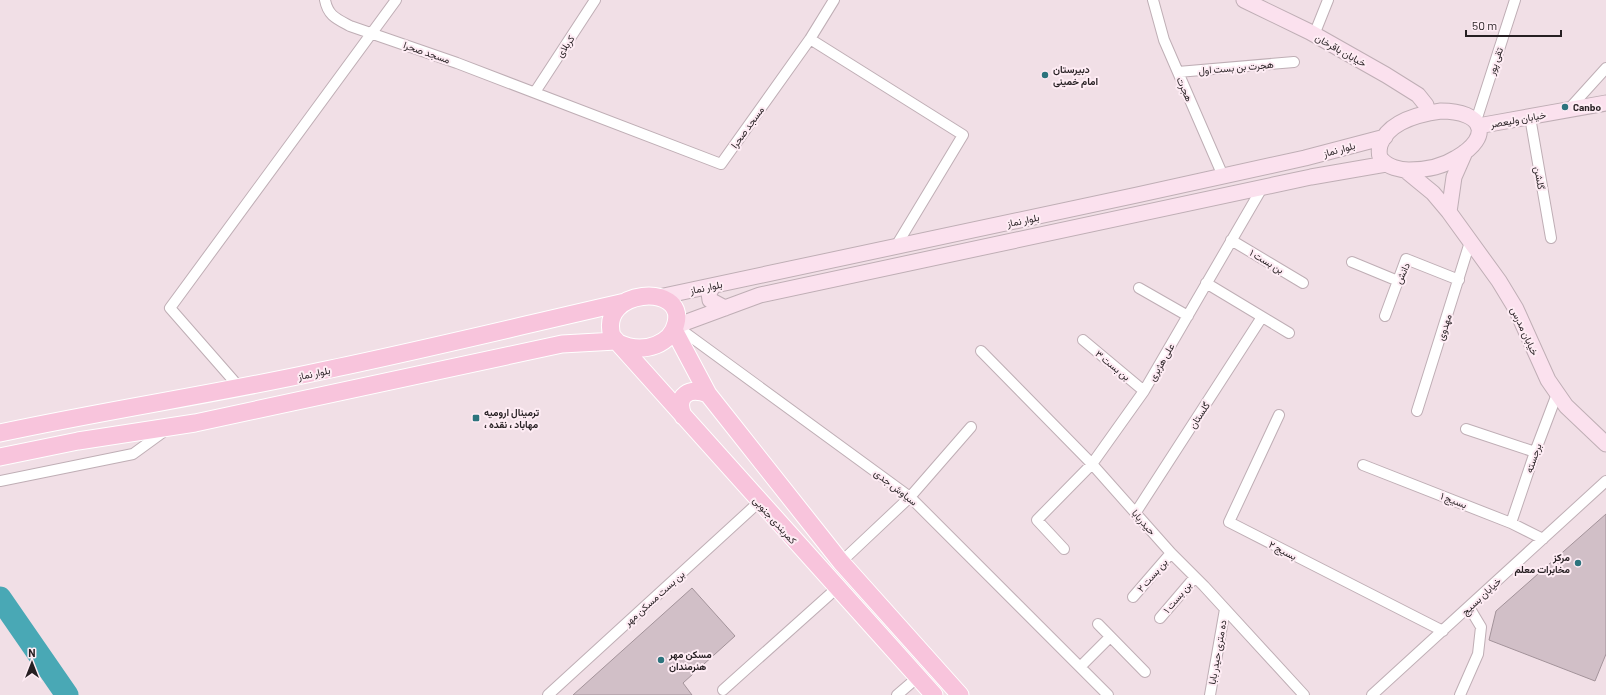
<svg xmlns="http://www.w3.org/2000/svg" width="1606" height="695" font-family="Barlow,Vazirmatn,sans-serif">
<rect width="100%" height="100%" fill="#f1dfe6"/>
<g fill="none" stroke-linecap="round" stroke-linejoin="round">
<path stroke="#49a8b5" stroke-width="23" d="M0,598L67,695"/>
</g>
<path fill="#d1bfc7" stroke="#a3939a" d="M1606,514V654L1595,681L1489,640L1496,611Z
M692,588L735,636L683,683L692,695H573Z"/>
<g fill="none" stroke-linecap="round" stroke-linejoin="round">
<defs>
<path id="street" d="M325,0C328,16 337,19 350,26L457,63L721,164L810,39L963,135L896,246
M1153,0L1164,40L1223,176
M1314,35L1328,0
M810,39L834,0
M1178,72L1294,62
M535,92L595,0
M1568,110L1606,68
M1530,117L1551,238
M1476,121L1515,0
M1231,240L1303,283
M1352,262L1398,281
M1206,283L1289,333
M1139,288L1188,316
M1385,316L1406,259L1459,280
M676,326L910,497L1108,695
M1083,340L1144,391
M981,351L1092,464L1171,553L1204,586L1304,695
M240,388L170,308L396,0
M1417,411L1470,242
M1279,415L1229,522L1443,631
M1466,429L1535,452
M1363,465L1511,523L1543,539
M0,481L133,454L166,430
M1136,512L1262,317
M1511,523L1535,452L1557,394
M1064,549L1037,520L1092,464L1144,391L1262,188
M841,562L910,497L971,427
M1133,597L1171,553
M1160,618L1195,577
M1098,624L1145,672
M1080,667L1110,637
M723,690L837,588
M548,695L759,502
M897,695L918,677
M1210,695L1225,609
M1372,695L1606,481
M1460,695L1478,654L1481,627L1469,607"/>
<path id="secondary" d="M1244,0L1310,32L1386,75L1418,95L1426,105L1427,113
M1441,111C1483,111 1494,136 1456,158C1442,167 1425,170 1409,170C1400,170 1388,167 1382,160C1378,156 1379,150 1380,145C1388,122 1419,114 1441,111Z
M1478,126L1606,103
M1405,170L1433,193L1449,212L1499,281L1516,309L1548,380L1566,406L1606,444
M1449,212L1454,177L1465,152
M713,286L709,293L710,300L725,308
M659,297L1137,195L1305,158L1385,137
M676,326L760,295L1311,177L1386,164"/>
<path id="primary" d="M674,330L708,394L841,562L960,695
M618,343C631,349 643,350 656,345C666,341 674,333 676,323C686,283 598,288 612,336L934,695
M683,416C675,395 689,387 708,394
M0,433C107,410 215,394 321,371C423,350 524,325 625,302
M0,457L78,441L195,423L562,344L616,341"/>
</defs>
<use href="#street" stroke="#bfaeb5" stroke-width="12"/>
<use href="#secondary" stroke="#bfaeb5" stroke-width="17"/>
<use href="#primary" stroke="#fff" stroke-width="19"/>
<use href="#street" stroke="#fff" stroke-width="10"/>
<use href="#secondary" stroke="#fbe1ee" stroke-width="15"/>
<use href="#primary" stroke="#f8c4dc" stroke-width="17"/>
</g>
<g fill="#2c747d" stroke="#feecf4" stroke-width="1.5">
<circle cx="1045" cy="75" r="4"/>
<circle cx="1565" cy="107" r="4"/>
<rect x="472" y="414" width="8" height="8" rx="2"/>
<circle cx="1578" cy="563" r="4"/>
<circle cx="661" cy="660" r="4"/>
</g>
<g text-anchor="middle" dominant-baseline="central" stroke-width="4" stroke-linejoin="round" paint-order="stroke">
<g font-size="10" fill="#261f22" stroke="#feecf4">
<text transform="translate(565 46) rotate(-56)">کربلای</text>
<text transform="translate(1341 50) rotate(29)">خیابان باقرخان</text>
<text transform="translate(427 52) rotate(19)">مسجد صحرا</text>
<text transform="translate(1495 61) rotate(-72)">تقی پور</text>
<text transform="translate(1236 67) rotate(-5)">هجرت بن بست اول</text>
<text transform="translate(1185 89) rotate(66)">هجرت</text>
<text transform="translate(1518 119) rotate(-10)">خیابان ولیعصر</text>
<text transform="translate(747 127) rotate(-54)">مسجد صحرا</text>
<text transform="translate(1339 149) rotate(-15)">بلوار نماز</text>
<text transform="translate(1540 178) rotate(80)">گلشن</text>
<text transform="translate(1023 220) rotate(-12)">بلوار نماز</text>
<text transform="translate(1267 261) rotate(31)">بن بست ۱</text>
<text transform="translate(1402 273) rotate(-65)">دانش</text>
<text transform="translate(706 287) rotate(-12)">بلوار نماز</text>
<text transform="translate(1444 327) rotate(-72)">مهدوی</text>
<text transform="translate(1525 331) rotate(65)">خیابان مدرس</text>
<text transform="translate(1161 362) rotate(-60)">علی هژبری</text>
<text transform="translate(1113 365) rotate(39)">بن بست ۳</text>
<text transform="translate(314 373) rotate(-12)">بلوار نماز</text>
<text transform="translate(1199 415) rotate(-57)">گلستان</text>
<text transform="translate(1533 458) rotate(-71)">برجسته</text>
<text transform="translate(896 487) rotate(38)">سیاوش جدی</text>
<text transform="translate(1454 500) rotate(21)">بسیج ۱</text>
<text transform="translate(775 520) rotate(48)">کمربندی جنوبی</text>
<text transform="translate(1144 522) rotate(49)">حیدربابا</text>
<text transform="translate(1283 550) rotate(27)">بسیج ۲</text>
<text transform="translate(1152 575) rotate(-49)">بن بست ۲</text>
<text transform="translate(1481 596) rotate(-43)">خیابان بسیج</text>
<text transform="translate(1177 597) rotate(-50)">بن بست ۱</text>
<text transform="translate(654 598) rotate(-42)">بن بست مسکن مهر</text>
<text transform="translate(1217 652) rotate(-80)">ده متری حیدر بابا</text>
</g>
<g font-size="10" font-weight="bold" fill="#261f22" stroke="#feecf4" text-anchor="start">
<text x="1053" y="69">دبیرستان<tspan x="1053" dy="12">امام خمینی</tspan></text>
<text x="1573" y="107">Canbo</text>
<text x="484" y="412">ترمینال ارومیه<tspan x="484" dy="12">، مهاباد ، نقده</tspan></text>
<text x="1570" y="557" text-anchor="end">مرکز<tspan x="1570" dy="12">مخابرات معلم</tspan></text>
<text x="669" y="654">مسکن مهر<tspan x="669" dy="12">هنرمندان</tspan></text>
</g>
</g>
<g transform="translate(32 663)" stroke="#feecf4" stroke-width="3" paint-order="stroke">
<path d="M0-3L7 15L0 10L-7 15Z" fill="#261f22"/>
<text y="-6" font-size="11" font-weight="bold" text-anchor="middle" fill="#261f22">N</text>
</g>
<path d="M1466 30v6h95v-6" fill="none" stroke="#261f22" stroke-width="2"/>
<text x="1472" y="30" font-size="12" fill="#261f22" stroke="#feecf4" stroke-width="3" paint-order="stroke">50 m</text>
</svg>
